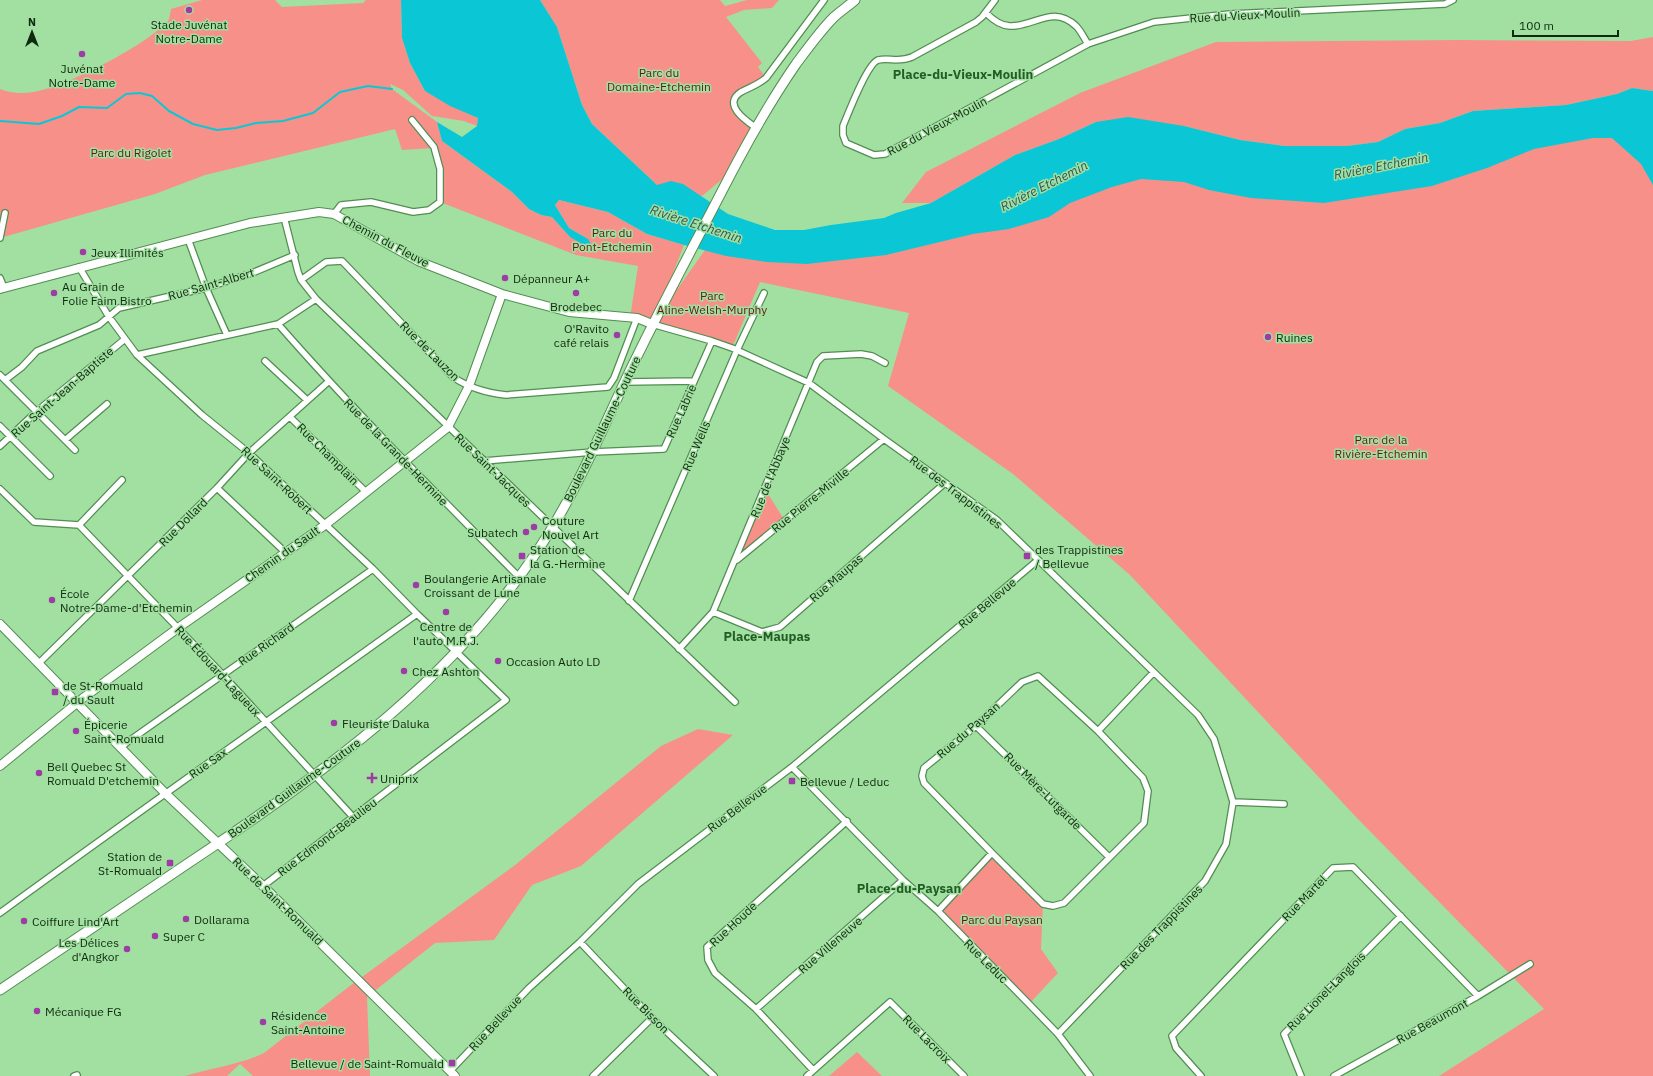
<svg xmlns="http://www.w3.org/2000/svg" width="1653" height="1076" font-family="'IBM Plex Sans',sans-serif">
<rect width="100%" height="100%" fill="#a1e0a1"/>
<path fill="#f8908a" d="M202,0H275L282,7L363,3L366,0H401L402,38L410,63L425,91L478,118L477,126L464,121L432,116L403,90L390,84L392,89L437,122L442,141L512,192L529,209L541,215L552,217L570,237L588,239L569,228L555,205L559,200L608,212L647,234L684,245L654,322L705,250L856,240L1089,163L1334,177L1599,119L1653,129V1076H1439L1544,1009L1356,817L1130,575L1013,474L888,386L909,313L760,282L732,348L630,318L638,266L576,255L440,202V169L434,148L402,150L395,129L205,175L155,194L0,238V89C12,94 29,94 42,90C74,82 146,45 168,21C170,18 170,13 171,9Z
M540,0H720L725,6L747,0H779L772,8L744,10L726,17L762,63L758,67L766,78L742,92L735,101L742,118L757,123L731,172L702,196L657,185L592,124L582,105L557,27Z
M1653,37V91L1632,88L1617,94L1566,105L1473,111L1440,123L1405,129L1378,142L1347,146H1284L1240,140L1184,126L1096,122L1059,139L1015,155L931,203H902L926,172L1080,93L1216,42L1459,40L1631,41Z
M765,489L785,521L736,561Z
M698,729L733,735L581,866L532,885L494,940L435,943L367,997L370,1076H253L240,1064L227,1076H185C211,1068 240,1065 264,1053L351,985L515,865L661,746Z
M992,853L1043,904L1041,949L1058,973L1029,1004L938,911Z
M857,1052L882,1076H829Z"/>
<path fill="#0bc7d6" d="M401,0H540L557,27L582,105L592,124L657,185L671,181L683,184L728,214L775,230H804L831,225L884,218L896,213L931,203L1015,155L1059,139L1096,122L1128,117L1184,126L1240,140L1284,146H1347L1378,142L1405,129L1440,123L1473,111L1566,105L1617,94L1632,88L1653,91V185L1641,164L1612,138H1593L1534,149L1487,168L1432,186L1324,203L1251,198L1209,190L1184,182L1141,179L1112,187L1070,203L1049,217L1009,229L973,234L886,255L807,264L767,262L726,256L684,245L647,234L608,212L559,200L555,205L569,228L588,239L591,244L584,245L570,237L552,217L541,215L529,209L512,192L442,141L437,122L462,137L477,126L478,118L450,106L425,91L410,63L402,38Z"/>
<g fill="none" stroke-linecap="round" stroke-linejoin="round">
<path stroke="#0bc7d6" stroke-width="2" d="M0,121L39,124L62,116L79,107L107,108L126,94L140,93L152,96L169,111L193,124L217,130L236,128L256,123L283,121L313,113L340,92L368,86L392,89"/>
<defs>
<path id="street" d="M995,0L982,17L976,22L912,57C898,63 889,57 878,60C867,64 848,114 843,126V135L846,143L874,155L885,154L1088,44L1154,22L1230,14L1445,4L1453,0
M986,13C992,19 1001,26 1010,26C1034,27 1053,4 1076,26C1081,31 1084,38 1088,44
M755,127C745,120 722,104 741,92C750,87 758,85 766,78L824,0
M334,214L341,205L371,202L413,212L429,210L440,202V169L434,147L412,120
M284,217L298,272L301,280L316,299L735,702
M0,238L5,213
M188,239L206,288L227,335
M79,267L109,317L137,355L202,415L249,453L373,569L417,614L506,700L263,886
M0,278L4,288
M301,280L326,262L342,261L453,377C469,388 487,393 506,395L608,387L614,378L637,318
M278,324C355,412 437,494 519,577
M652,324L712,341L732,348L809,383L884,439L997,520L1198,715L1214,739L1233,802L1226,844L1205,881L1058,1034
M137,355L278,324L316,299
M265,361L307,400
M0,375L75,450
M5,380L22,367L37,351L99,325L119,308L206,288L252,273L295,255
M625,382L694,381
M290,417L366,492
M0,426L50,476
M65,440L107,404
M0,446L36,412L125,339
M484,461L593,452L664,449L712,341
M217,488L285,552
M0,489L34,522L79,525L223,675L353,817
M79,525L122,480
M737,560L884,439
M629,601L737,350L764,293
M713,612L762,632L780,627L945,483
M679,649L713,612L817,362L823,356L861,354L872,356L885,363
M38,664L217,488L249,453L328,382
M976,726L1109,857
M121,748L126,743L373,569
M792,767L903,880L938,911L1029,1004L1058,1034L1090,1076
M1233,802L1284,804
M992,853L924,783L922,776L924,768L976,726L1022,682L1038,676L1098,731L1153,673
M938,911L992,853L1043,904L1053,906L1064,903L1144,823L1148,791L1143,778L1098,731
M0,913C138,812 278,714 417,614
M580,942L652,1018L714,1076
M756,1009L903,880
M813,1070L756,1009L715,973L708,960L707,947L847,821
M450,1071L529,988L580,942L638,884L792,767L1038,560
M74,1076L77,1075
M593,1076L652,1018
M807,1076L890,1002L964,1076
M1201,1076L1176,1048L1172,1036L1333,868L1353,867L1478,996
M1301,1076L1284,1034L1401,916
M1334,1076L1478,996L1530,964"/>
<path id="secondary" d="M0,289L250,223L319,212L334,214L418,261L502,294L569,312L637,318L652,324
M0,624L165,793L263,886L455,1076
M0,766L83,698L178,628L325,525L448,427L469,386L502,294"/>
<path id="primary" d="M0,990C63,947 127,905 190,862C328,770 464,673 552,528C581,480 603,428 627,377C657,314 690,253 722,191C745,146 767,106 796,64C808,48 820,31 834,17C841,11 848,6 855,0"/>
</defs>
<use href="#street" stroke="#528d52" stroke-width="8"/>
<use href="#secondary" stroke="#528d52" stroke-width="10"/>
<use href="#primary" stroke="#528d52" stroke-width="11"/>
<use href="#street" stroke="#fff" stroke-width="5.5"/>
<use href="#secondary" stroke="#fff" stroke-width="8"/>
<use href="#primary" stroke="#fff" stroke-width="9"/>
</g>
<g fill="#9c3ca4" stroke="#a1e0a1" stroke-width="1.5">
<circle cx="189" cy="10" r="4"/>
<circle cx="82" cy="54" r="4"/>
<circle cx="83" cy="252" r="4"/>
<circle cx="505" cy="278" r="4"/>
<circle cx="54" cy="293" r="4"/>
<circle cx="576" cy="293" r="4"/>
<circle cx="617" cy="335" r="4"/>
<circle cx="1268" cy="337" r="4"/>
<circle cx="534" cy="527" r="4"/>
<circle cx="526" cy="532" r="4"/>
<rect x="518" y="552" width="8" height="8" rx="2"/>
<rect x="1023" y="552" width="8" height="8" rx="2"/>
<circle cx="416" cy="585" r="4"/>
<circle cx="52" cy="600" r="4"/>
<circle cx="446" cy="612" r="4"/>
<circle cx="498" cy="661" r="4"/>
<circle cx="404" cy="671" r="4"/>
<rect x="51" y="688" width="8" height="8" rx="2"/>
<circle cx="334" cy="723" r="4"/>
<circle cx="76" cy="731" r="4"/>
<circle cx="39" cy="773" r="4"/>
<path d="M370 772h4v4h4v4h-4v4h-4v-4h-4v-4h4z"/>
<rect x="788" y="777" width="8" height="8" rx="2"/>
<rect x="166" y="859" width="8" height="8" rx="2"/>
<circle cx="186" cy="919" r="4"/>
<circle cx="24" cy="921" r="4"/>
<circle cx="155" cy="936" r="4"/>
<circle cx="127" cy="949" r="4"/>
<circle cx="37" cy="1011" r="4"/>
<circle cx="263" cy="1022" r="4"/>
<rect x="448" y="1059" width="8" height="8" rx="2"/>
</g>
<g text-anchor="middle" dominant-baseline="central" stroke-width="3" stroke-linejoin="round" paint-order="stroke">
<g font-size="12" fill="#102910" stroke="#a1e0a1">
<text transform="translate(1245 15) rotate(-3)">Rue du Vieux-Moulin</text>
<text transform="translate(937 126) rotate(-28)">Rue du Vieux-Moulin</text>
<text transform="translate(386 241) rotate(28)">Chemin du Fleuve</text>
<text transform="translate(211 284) rotate(-16)">Rue Saint-Albert</text>
<text transform="translate(430 351) rotate(45)">Rue de Lauzon</text>
<text transform="translate(62 392) rotate(-41)">Rue Saint-Jean-Baptiste</text>
<text transform="translate(681 411) rotate(-66)">Rue Labrie</text>
<text transform="translate(602 429) rotate(-64)">Boulevard Guillaume-Couture</text>
<text transform="translate(696 446) rotate(-67)">Rue Wells</text>
<text transform="translate(396 452) rotate(46)">Rue de la Grande-Hermine</text>
<text transform="translate(328 454) rotate(45)">Rue Champlain</text>
<text transform="translate(493 470) rotate(44)">Rue Saint-Jacques</text>
<text transform="translate(770 477) rotate(-68)">Rue de l'Abbaye</text>
<text transform="translate(277 480) rotate(43)">Rue Saint-Robert</text>
<text transform="translate(956 492) rotate(37)">Rue des Trappistines</text>
<text transform="translate(810 500) rotate(-39)">Rue Pierre-Miville</text>
<text transform="translate(183 522) rotate(-45)">Rue Dollard</text>
<text transform="translate(282 554) rotate(-35)">Chemin du Sault</text>
<text transform="translate(836 578) rotate(-41)">Rue Maupas</text>
<text transform="translate(987 603) rotate(-40)">Rue Bellevue</text>
<text transform="translate(266 644) rotate(-35)">Rue Richard</text>
<text transform="translate(218 671) rotate(47)">Rue Édouard-Lagueux</text>
<text transform="translate(968 730) rotate(-41)">Rue du Paysan</text>
<text transform="translate(208 763) rotate(-35)">Rue Sax</text>
<text transform="translate(294 788) rotate(-36)">Boulevard Guillaume-Couture</text>
<text transform="translate(1043 791) rotate(45)">Rue Mère-Lutgarde</text>
<text transform="translate(737 808) rotate(-37)">Rue Bellevue</text>
<text transform="translate(327 837) rotate(-37)">Rue Edmond-Beaulieu</text>
<text transform="translate(1304 898) rotate(-46)">Rue Martel</text>
<text transform="translate(278 901) rotate(44)">Rue de Saint-Romuald</text>
<text transform="translate(733 924) rotate(-43)">Rue Houde</text>
<text transform="translate(1161 927) rotate(-46)">Rue des Trappistines</text>
<text transform="translate(830 945) rotate(-41)">Rue Villeneuve</text>
<text transform="translate(986 961) rotate(45)">Rue Leduc</text>
<text transform="translate(1326 991) rotate(-45)">Rue Lionel-Langlois</text>
<text transform="translate(646 1010) rotate(45)">Rue Bisson</text>
<text transform="translate(1432 1021) rotate(-29)">Rue Beaumont</text>
<text transform="translate(495 1023) rotate(-47)">Rue Bellevue</text>
<text transform="translate(927 1039) rotate(45)">Rue Lacroix</text>
</g>
<g font-size="12" fill="#102910" stroke="#a1e0a1" text-anchor="start">
<text x="189" y="24" text-anchor="middle">Stade Juvénat<tspan x="189" dy="14">Notre-Dame</tspan></text>
<text x="82" y="68" text-anchor="middle">Juvénat<tspan x="82" dy="14">Notre-Dame</tspan></text>
<text x="91" y="252">Jeux Illimités</text>
<text x="513" y="278">Dépanneur A+</text>
<text x="62" y="286">Au Grain de<tspan x="62" dy="14">Folie Faim Bistro</tspan></text>
<text x="576" y="306" text-anchor="middle">Brodebec</text>
<text x="609" y="328" text-anchor="end">O'Ravito<tspan x="609" dy="14">café relais</tspan></text>
<text x="1276" y="337">Ruines</text>
<text x="542" y="520">Couture<tspan x="542" dy="14">Nouvel Art</tspan></text>
<text x="518" y="532" text-anchor="end">Subatech</text>
<text x="530" y="549">Station de<tspan x="530" dy="14">la G.-Hermine</tspan></text>
<text x="1035" y="549">des Trappistines<tspan x="1035" dy="14">/ Bellevue</tspan></text>
<text x="424" y="578">Boulangerie Artisanale<tspan x="424" dy="14">Croissant de Lune</tspan></text>
<text x="60" y="593">École<tspan x="60" dy="14">Notre-Dame-d'Etchemin</tspan></text>
<text x="446" y="626" text-anchor="middle">Centre de<tspan x="446" dy="14">l'auto M.R.J.</tspan></text>
<text x="506" y="661">Occasion Auto LD</text>
<text x="412" y="671">Chez Ashton</text>
<text x="63" y="685">de St-Romuald<tspan x="63" dy="14">/ du Sault</tspan></text>
<text x="342" y="723">Fleuriste Daluka</text>
<text x="84" y="724">Épicerie<tspan x="84" dy="14">Saint-Romuald</tspan></text>
<text x="47" y="766">Bell Quebec St<tspan x="47" dy="14">Romuald D'etchemin</tspan></text>
<text x="380" y="778">Uniprix</text>
<text x="800" y="781">Bellevue / Leduc</text>
<text x="162" y="856" text-anchor="end">Station de<tspan x="162" dy="14">St-Romuald</tspan></text>
<text x="194" y="919">Dollarama</text>
<text x="32" y="921">Coiffure Lind'Art</text>
<text x="163" y="936">Super C</text>
<text x="119" y="942" text-anchor="end">Les Délices<tspan x="119" dy="14">d'Angkor</tspan></text>
<text x="45" y="1011">Mécanique FG</text>
<text x="271" y="1015">Résidence<tspan x="271" dy="14">Saint-Antoine</tspan></text>
<text x="444" y="1063" text-anchor="end">Bellevue / de Saint-Romuald</text>
</g>
<g font-size="12" fill="#671618" stroke="#a1e0a1">
<text x="659" y="72">Parc du<tspan x="659" dy="14">Domaine-Etchemin</tspan></text>
<text x="131" y="152">Parc du Rigolet</text>
<text x="612" y="232">Parc du<tspan x="612" dy="14">Pont-Etchemin</tspan></text>
<text x="712" y="295">Parc<tspan x="712" dy="14">Aline-Welsh-Murphy</tspan></text>
<text x="1381" y="439">Parc de la<tspan x="1381" dy="14">Rivière-Etchemin</tspan></text>
<text x="1002" y="919">Parc du Paysan</text>
</g>
<g font-size="13" font-weight="bold" fill="#215d24" stroke="#a1e0a1">
<text x="963" y="74">Place-du-Vieux-Moulin</text>
<text x="767" y="636">Place-Maupas</text>
<text x="909" y="888">Place-du-Paysan</text>
</g>
<g font-size="13" font-style="italic" fill="#345458" stroke="#a1e0a1">
<text transform="translate(1381 166) rotate(-11)">Rivière Etchemin</text>
<text transform="translate(1044 186) rotate(-27)">Rivière Etchemin</text>
<text transform="translate(696 224) rotate(18)">Rivière Etchemin</text>
</g>
</g>
<g transform="translate(32 32)" stroke="#a1e0a1" stroke-width="3" paint-order="stroke">
<path d="M0-3L7 15L0 10L-7 15Z" fill="#102910"/>
<text y="-6" font-size="11" font-weight="bold" text-anchor="middle" fill="#102910">N</text>
</g>
<path d="M1513 30v6h105v-6" fill="none" stroke="#102910" stroke-width="2"/>
<text x="1519" y="30" font-size="12" fill="#102910" stroke="#a1e0a1" stroke-width="3" paint-order="stroke">100 m</text>
</svg>
